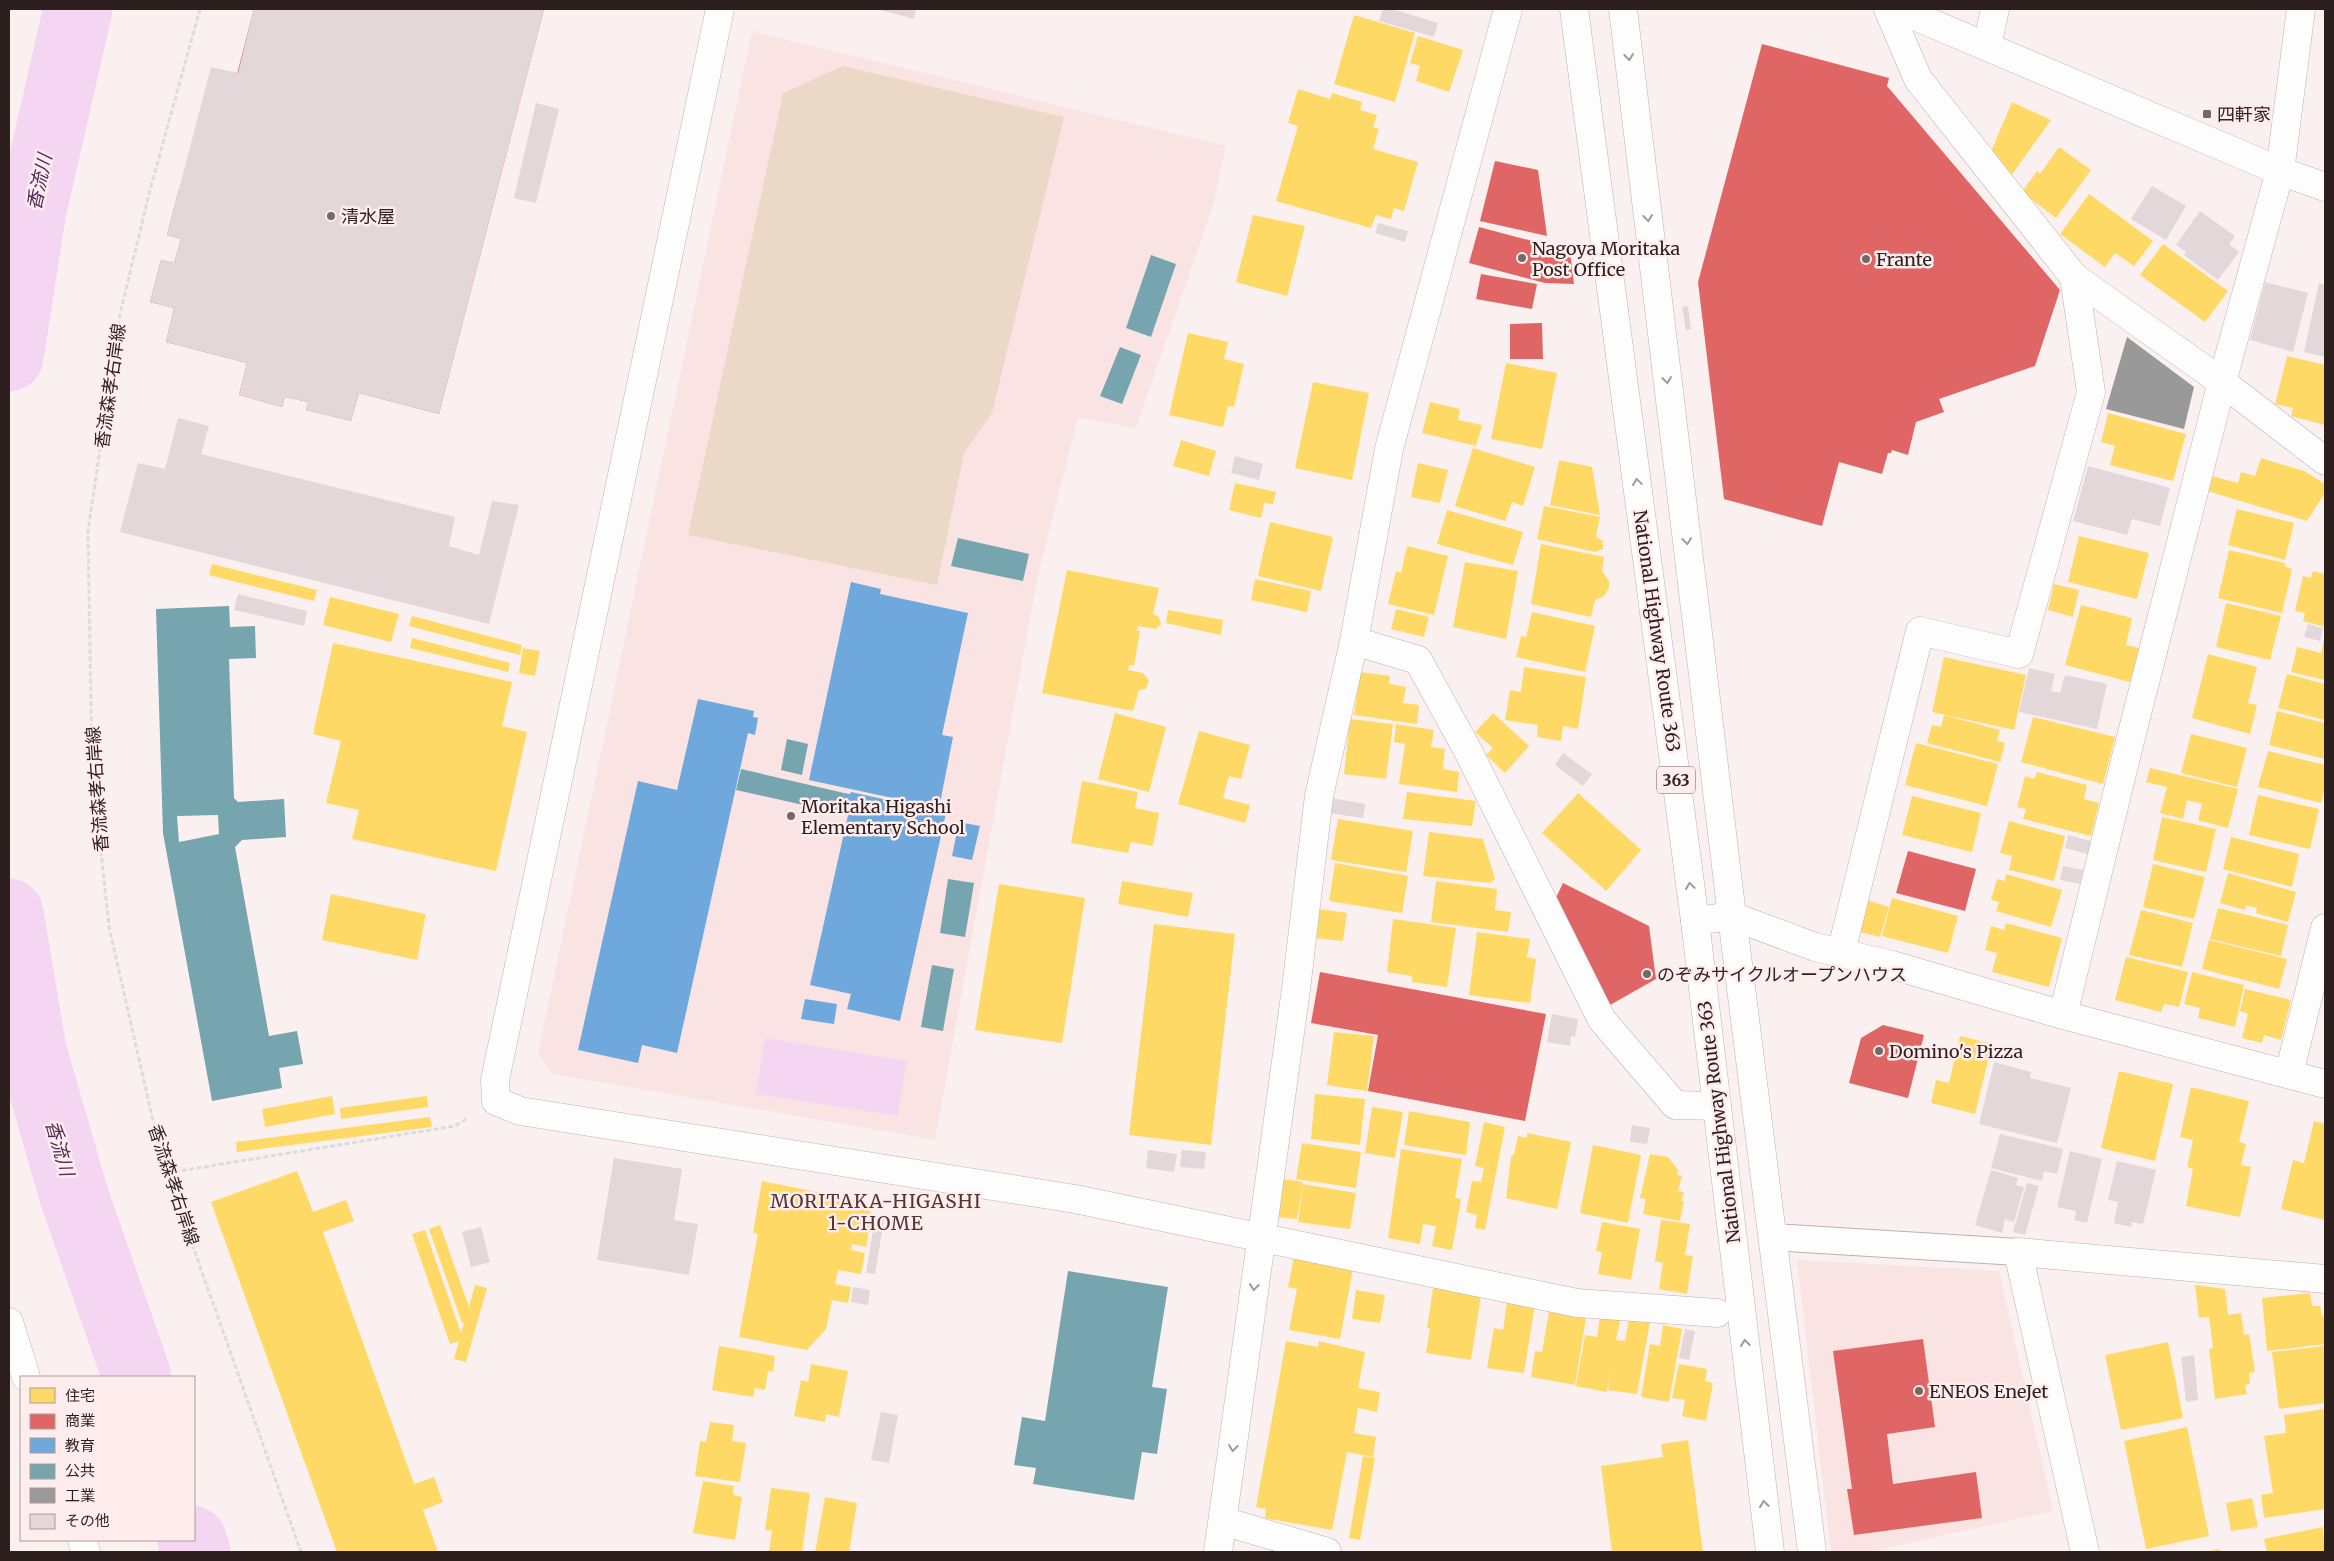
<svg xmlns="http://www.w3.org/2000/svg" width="2334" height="1561" font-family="Merriweather,'Noto Sans JP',serif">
<rect width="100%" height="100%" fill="#faf0f0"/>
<path fill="#f9e4e3" d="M752,31L1226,146L1213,206L1136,428L1078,418L1037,580L935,1140L553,1074L538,1053Z
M1797,1260L1999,1271L2053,1511L1869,1552H1831Z"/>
<path fill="#ead9c7" d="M843,66L1064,117L992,413L964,453L937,585L688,535L783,93Z"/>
<path fill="#f4d6f3" d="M765,1038L907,1061L898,1116L756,1094Z"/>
<path fill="#ffd966" d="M1354,15L1415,33L1395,102L1334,84Z
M1418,36L1463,50L1449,92L1416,81L1420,66L1410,63Z
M1298,89L1330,99L1332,93L1362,102L1360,110L1377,115L1373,127L1379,129L1373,149L1418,162L1404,211L1394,208L1391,219L1376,215L1371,228L1276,201L1298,126L1288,123Z
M2012,102L2051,120L2008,180L1989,156Z
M2059,147L2091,170L2056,218L2022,192L2037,171L2040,174Z
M2089,194L2153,241L2134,266L2115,253L2105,267L2060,234Z
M1253,215L1305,226L1287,296L1236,282Z
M2163,244L2228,291L2205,322L2140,275Z
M1188,333L1228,342L1224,359L1244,364L1234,407L1228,406L1223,427L1169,415Z
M2287,356L2325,365V425L2291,416L2293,408L2275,404Z
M1506,363L1557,373L1542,449L1491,439Z
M1313,382L1369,393L1352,480L1295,468Z
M1430,402L1460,409L1458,420L1482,425L1476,446L1422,433Z
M2108,413L2186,434L2173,481L2110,465L2115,446L2101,442Z
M1181,440L1216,451L1209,476L1173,466Z
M1473,448L1535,467L1523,506L1512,502L1505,521L1455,506Z
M2261,458L2304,471L2325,484V493L2307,521L2207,491L2211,476L2238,483L2241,472L2255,476Z
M1559,460L1592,467L1600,515L1550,505Z
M1418,463L1448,470L1440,503L1411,497Z
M1235,483L1276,492L1273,504L1264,503L1261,518L1229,510Z
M1544,506L1600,517L1596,537L1603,541V549L1595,552L1537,539Z
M2237,509L2294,523L2285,560L2228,545Z
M1447,510L1523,532L1513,565L1437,544Z
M1270,522L1333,537L1321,591L1258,576Z
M2079,536L2149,553L2137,599L2068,582Z
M1541,544L1604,557L1602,571L1609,581V588L1604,596L1595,600L1591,617L1531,604Z
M1407,546L1448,556L1434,615L1388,604L1396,571L1401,573Z
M2229,550L2285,563V567L2292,569L2282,613L2218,598Z
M1465,562L1518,571L1506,639L1453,627Z
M212,564L317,590L314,601L209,575Z
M1067,570L1159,588L1153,614L1159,617L1161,624L1156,629L1138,626L1137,631H1140L1134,666L1129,665L1128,670L1143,673L1149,680L1146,689L1139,690L1133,711L1042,693Z
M2313,571L2325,574V627L2303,621L2305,613L2295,611L2303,576L2311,578Z
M1255,579L1311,591L1307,612L1251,600Z
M2054,584L2079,590L2073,617L2048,610Z
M330,597L399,614L391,642L323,625Z
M2226,603L2281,616L2270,660L2216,647Z
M2081,605L2132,618L2126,645L2139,648L2130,682L2065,665Z
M1396,609L1429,617L1424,637L1391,629Z
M1168,610L1223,620L1221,635L1166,623Z
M1532,612L1595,626L1585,672L1516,657L1521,636L1526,637Z
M412,616L522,645L520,655L409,626Z
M412,638L510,663L508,672L410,648Z
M2324,639L2325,680L2291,672L2297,647L2321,653Z
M333,643L512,682L502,726L527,732L496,871L352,839L359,810L326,803L341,741L313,734Z
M523,648L540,651L535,676L519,673Z
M2208,654L2257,667L2248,703L2257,705L2250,734L2192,718Z
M1944,657L2026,675L2014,730L1932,712Z
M1524,667L1586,677L1578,729L1563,726L1561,741L1537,737L1538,725L1505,720L1510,690L1521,692Z
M1360,672L1390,676L1389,684L1406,687L1403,703L1419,705L1417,724L1354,715Z
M2287,674L2325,684V720L2278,708Z
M2277,711L2325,723V759L2269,745Z
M1115,713L1166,727L1149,792L1098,779Z
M1493,713L1529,746L1505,773L1486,755L1493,748L1475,732Z
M1944,715L2000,730L1997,741L2005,743L2000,762L1927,743L1932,725L1941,727Z
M2033,717L2115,737L2103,784L2021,762Z
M1350,719L1393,724L1386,779L1344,774Z
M1396,724L1434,730L1431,747L1445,749L1443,769L1459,772L1457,792L1399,784L1405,744L1394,742Z
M1199,731L1250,745L1241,779L1229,776L1223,798L1250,805L1245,823L1178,804Z
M2191,734L2247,748L2237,787L2181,773Z
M1916,743L1998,764L1987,806L1905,785Z
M2268,751L2325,765V787L2321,803L2258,787Z
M2150,768L2238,789L2228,828L2198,820L2202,804L2187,800L2183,819L2160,813L2167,787L2146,782Z
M2037,772L2087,785L2084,799L2099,803L2091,836L2023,819L2026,809L2017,807L2025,776L2034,779Z
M1082,781L1138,792L1135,808L1159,813L1153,846L1131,842L1128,853L1071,843Z
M1407,792L1476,801L1472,826L1403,819Z
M1578,793L1641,850L1606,891L1542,833Z
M2258,795L2319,809L2310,849L2249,835Z
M1912,796L1981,813L1972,852L1902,835Z
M2162,817L2216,829L2206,872L2153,860Z
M1338,819L1413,831L1406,872L1331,860Z
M2009,821L2065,836L2054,881L2009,870L2012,856L2000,853Z
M1429,832L1483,839L1495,879L1490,883L1423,876Z
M2231,837L2299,854L2292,887L2223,869Z
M1335,863L1408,876L1402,913L1329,901Z
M2153,864L2205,877L2194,919L2143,907Z
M2228,873L2296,892L2288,922L2256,913L2257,908L2246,905L2245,910L2220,903Z
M2006,874L2062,890L2051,927L1996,911L1999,902L1991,900L1997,879L2005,881Z
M1122,881L1193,893L1188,917L1118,904Z
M1436,881L1497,889L1495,910L1511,912L1508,932L1431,922Z
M999,884L1085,898L1062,1043L975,1030Z
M331,894L426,914L417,960L322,940Z
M1892,898L1958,916L1948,953L1882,936Z
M1864,899L1889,907L1880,937L1855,931Z
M2218,908L2288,925L2281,956L2210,939Z
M1319,909L1347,913L1343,941L1315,938Z
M2141,910L2193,923L2182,967L2129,955Z
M1393,919L1456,928L1447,987L1412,982V976L1387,972Z
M2006,923L2062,938L2049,987L1992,972L1997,953L1985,950L1991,926L2004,930Z
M1154,924L1235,934L1211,1145L1129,1135Z
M1477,932L1530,939L1527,957L1536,959L1530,1003L1469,995Z
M2209,940L2287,959L2279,989L2202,969Z
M2126,957L2188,972L2179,1007L2164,1004L2161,1012L2115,1000Z
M2192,972L2244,985L2235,1027L2198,1018L2200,1008L2184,1004Z
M2245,989L2291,1000L2281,1040L2264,1035L2262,1043L2242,1038L2248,1014L2240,1011Z
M1334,1032L1374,1036L1367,1091L1327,1085Z
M1960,1036L1992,1044L1975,1114L1931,1103L1936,1080L1949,1083Z
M2119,1071L2173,1084L2155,1161L2101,1148Z
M2191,1087L2249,1101L2239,1142L2246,1144L2241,1165L2251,1167L2240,1217L2186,1206L2193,1169L2187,1167L2193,1140L2180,1137Z
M1315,1094L1365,1099L1360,1145L1311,1139Z
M332,1096L335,1114L265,1127L262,1109Z
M427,1096L428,1107L341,1119L340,1108Z
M1372,1107L1403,1112L1395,1158L1365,1153Z
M1409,1111L1470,1122L1466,1155L1404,1145Z
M430,1117L432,1127L237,1152L236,1142Z
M2314,1121L2325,1124V1220L2281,1209L2293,1160L2304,1163Z
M1484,1122L1505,1127L1485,1230L1475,1228L1477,1215L1466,1212L1472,1181L1481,1182L1484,1168L1475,1166Z
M1527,1133L1571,1142L1557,1209L1506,1198L1511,1157L1514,1154L1518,1136L1527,1138Z
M1302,1143L1361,1152L1356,1188L1296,1179Z
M1593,1145L1641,1155L1628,1223L1580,1213Z
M1401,1149L1462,1159L1455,1198L1461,1199L1452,1250L1432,1246L1436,1226L1423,1224L1420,1244L1388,1238Z
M1650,1154L1668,1157L1678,1170L1677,1175L1682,1176L1678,1191L1684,1192L1681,1201H1684L1680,1221L1643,1214L1646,1199L1640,1198Z
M297,1171L313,1212L346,1200L354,1221L323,1232L414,1484L434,1477L443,1502L423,1510L438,1552H337L211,1202Z
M1283,1179L1303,1182L1297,1219L1277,1217Z
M762,1181L861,1201L872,1214L866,1247L852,1244L851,1250L865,1253L861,1274L838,1270L835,1284L851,1287L848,1303L832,1300L826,1329L807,1350L739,1337L758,1234L753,1233Z
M1303,1184L1356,1193L1350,1229L1298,1222Z
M1661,1220L1690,1224L1685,1255L1693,1256L1687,1294L1659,1289L1663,1263L1655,1261Z
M1602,1222L1640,1229L1631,1280L1598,1274L1602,1252L1596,1251Z
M440,1225L469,1307L475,1285L487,1288L466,1362L454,1359L459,1341L450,1344L412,1234L425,1230L461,1333L464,1323H462L429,1229Z
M1295,1252L1354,1263L1340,1339L1289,1330L1297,1289L1288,1287Z
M1434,1282L1482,1289L1471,1360L1426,1353L1430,1328H1427Z
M2195,1285L2225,1289L2228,1315L2241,1313L2244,1335L2249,1334L2255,1372L2249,1373L2250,1384L2245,1385L2247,1394L2215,1399L2209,1349L2213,1348L2209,1317L2199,1318Z
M1356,1290L1385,1295L1380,1323L1352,1319Z
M2310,1293L2312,1306H2320L2322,1316H2325V1344L2267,1351L2262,1298Z
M1508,1294L1536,1298L1524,1373L1487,1368L1494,1328L1503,1330Z
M1550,1306L1587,1312L1575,1385L1531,1377L1535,1351L1542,1352Z
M1600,1316L1620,1320L1616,1340L1625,1341L1629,1319L1650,1322L1637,1394L1608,1390L1611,1368L1607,1392L1576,1386L1585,1335L1597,1337Z
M1663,1325L1682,1329L1669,1402L1641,1397L1650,1344L1660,1346Z
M1286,1341L1318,1347L1319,1341L1365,1352L1358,1388L1380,1392L1377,1412L1358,1408L1354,1433L1376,1437L1373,1457L1347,1452L1332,1530L1265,1518L1266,1509L1256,1507Z
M2168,1342L2183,1418L2121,1430L2105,1355Z
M719,1346L775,1356L773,1372L768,1371L765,1390L755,1388L753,1397L712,1390Z
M2325,1346V1403L2279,1409L2272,1352Z
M811,1364L848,1371L839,1417L826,1414L825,1422L794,1416L801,1380L808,1382Z
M1679,1364L1707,1369L1705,1381L1713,1383L1706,1421L1682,1416L1685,1400L1672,1398Z
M2325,1409V1509L2264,1518L2261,1495L2273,1493L2264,1436L2286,1433L2284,1415Z
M710,1422L734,1425L732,1441L746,1443L740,1482L695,1476L700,1441L706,1442Z
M2187,1427L2209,1536L2146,1549L2124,1441Z
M1688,1440L1703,1552H1612L1601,1466L1663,1457L1661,1444Z
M1363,1456L1375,1458L1360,1540L1349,1538Z
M703,1481L734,1486L733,1495L742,1497L735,1540L693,1533Z
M771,1488L810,1493L802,1552L769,1551L772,1531L765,1530Z
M825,1497L857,1503L849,1552H815Z
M2252,1498L2258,1527L2231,1531L2226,1503Z
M2323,1527L2325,1552H2267L2264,1539Z
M2219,1549L2220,1552H2207Z"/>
<path fill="#e06666" d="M254,9H544L439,414L359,393L351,421L306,410L308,402L285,397L282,407L239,395L247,363L166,342L174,308L150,302L161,260L174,263L181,239L167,235L179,189L205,196Z
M1762,44L1889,78L1887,86L2060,290L2035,366L1939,399L1944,412L1916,422L1908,455L1892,450L1891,453H1888L1882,474L1839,462L1822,526L1724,499L1698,282Z
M1495,161L1538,170L1547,236L1480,221Z
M1479,227L1570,251L1574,284L1545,283L1469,263Z
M1481,274L1537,284L1532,309L1476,299Z
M1542,323L1543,359H1510V324Z
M1908,851L1976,869L1965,911L1896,893Z
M1563,883L1649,926L1656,979L1610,1005L1553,904Z
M1320,972L1546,1014L1525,1121L1368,1091L1378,1035L1311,1023Z
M1883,1025L1924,1035L1908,1098L1849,1083L1861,1038Z
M1923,1339L1935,1427L1887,1434L1893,1484L1976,1472L1982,1518L1854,1535L1847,1489H1852L1833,1351Z"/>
<path fill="#6fa8dc" d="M851,582L881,589L880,594L968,613L942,735L953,737L939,808L809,780Z
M698,699L754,711L753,717L758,718L755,735L748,733L677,1053L642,1045L638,1063L578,1050L638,781L677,790Z
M851,792L946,813L900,1021L847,1009L851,994L810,985L848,815L839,813L844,793L850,794Z
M959,822L980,826L972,860L952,856Z
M805,999L837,1004L834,1024L801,1019Z"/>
<path fill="#76a5af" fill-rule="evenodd" d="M1151,255L1176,264L1151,337L1126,328Z
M1120,347L1141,355L1122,404L1100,396Z
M958,538L1029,554L1023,581L951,566Z
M229,606L230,627L255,626L256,658L229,659L234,798L238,802L284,799L286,837L242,840L235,847L269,1036L297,1031L303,1064L279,1068L282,1088L212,1101L163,833L156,609ZM218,815L219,834L179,842L177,816Z
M787,739L808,744L802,775L781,770Z
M741,769L844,793L839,813L736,790Z
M948,879L974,883L965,937L940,933Z
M932,965L954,969L943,1031L921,1027Z
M1068,1271L1168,1287L1152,1387L1167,1389L1157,1454L1142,1452L1134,1500L1033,1484L1036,1468L1014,1465L1022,1417L1045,1421Z"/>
<path fill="#999" d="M2127,337L2194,387L2184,429L2106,409Z"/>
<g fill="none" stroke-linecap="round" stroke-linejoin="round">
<path stroke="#f4d6f3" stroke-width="69" d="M9,357L32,210L78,9
M9,913L32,1050L74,1196L137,1377
M192,1540L196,1552"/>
</g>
<path fill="#e3d7da" d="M254,9H544L439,414L359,393L351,421L306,410L308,402L285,397L282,407L239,395L247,363L166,342L174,308L150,302L161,260L174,263L181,239L167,235L211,67L238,73Z
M877,9H916L914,19Z
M1383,9H1392L1438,23L1434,37L1379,21Z
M536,103L559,109L536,203L514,198Z
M2152,186L2186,206L2166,240L2131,219Z
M2200,211L2235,236L2229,244L2239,252L2218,280L2184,255L2186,252L2176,245Z
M1378,223L1408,231L1405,242L1375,233Z
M2265,282L2308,293L2293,352L2250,340Z
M2319,283L2325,285V357L2304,352Z
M1688,306L1691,329L1686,330L1682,307Z
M178,418L209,426L201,454L455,517L449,546L479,555L492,501L519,505L489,624L120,532L138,463L165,469Z
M1235,456L1263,464L1259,480L1231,473Z
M2088,466L2170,488L2160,526L2132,519L2127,535L2073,521Z
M238,594L307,611L304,626L234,610Z
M2308,624L2323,628L2320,641L2304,637Z
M2029,668L2055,674L2051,691L2060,693L2065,675L2107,684L2097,729L2019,712Z
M1563,753L1592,774L1583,786L1555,765Z
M1331,798L1365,804L1363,818L1328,813Z
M2068,835L2091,841L2088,854L2065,848Z
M2063,866L2083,870L2080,884L2060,880Z
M1552,1014L1578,1019L1575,1037L1571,1036L1570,1046L1547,1042Z
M1994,1062L2031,1072L2030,1078L2071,1088L2057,1143L1979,1124Z
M1632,1125L1650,1128L1647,1144L1630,1142Z
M2000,1134L2063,1149L2057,1174L2044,1171L2042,1181L1991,1168Z
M1148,1150L1177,1154L1174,1172L1146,1168Z
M1182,1150L1206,1152L1204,1169L1180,1167Z
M2070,1151L2102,1159L2087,1223L2074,1220L2076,1211L2057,1207Z
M614,1158L682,1169L674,1220L698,1224L689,1275L597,1260Z
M2117,1161L2156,1170L2143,1224L2132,1222L2131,1227L2114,1223L2118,1202L2108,1200Z
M1991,1170L2018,1178L2016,1185L2024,1187L2014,1222L2005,1219L2002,1233L1975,1225Z
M2027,1183L2039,1186L2025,1235L2013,1232Z
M875,1218L884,1220L875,1274L866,1273Z
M481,1227L490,1262L471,1267L462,1232Z
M853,1287L870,1290L868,1305L851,1302Z
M1685,1329L1695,1331L1689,1360L1679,1358Z
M2194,1355L2198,1400L2186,1402L2181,1357Z
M881,1412L898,1415L889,1463L871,1460Z"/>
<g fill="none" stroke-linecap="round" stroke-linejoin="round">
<defs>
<path id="pedestrian" d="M1772,1237L2018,1252"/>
<path id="minor" d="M720,9L495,1080L496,1101L520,1111L1075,1199L1577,1303L1717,1313
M1888,9L1918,79L2074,277L2222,382L2325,461
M1987,46L1995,9
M1354,641L1418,660L1468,751L1602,1020L1675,1105L1717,1106
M1732,916L1815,947L1892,965L2063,1015L2325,1084
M1841,953L1920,631L2019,654L2091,392L2074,277
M2063,1015L2130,741L2222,382L2280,171L2301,9
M2289,1074L2325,928
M9,1322L26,1377
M1223,1521L1327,1552
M82,1540L86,1552
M1218,1552L1296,989L1319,796L1354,641L1389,449L1508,9
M2085,1552L2018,1252L2325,1279"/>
<path id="tertiary" d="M1898,9L2280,171L2325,187
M1695,921L1732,916"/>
<path id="trunk" d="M1574,9L1695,921L1770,1552
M1623,9L1732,916L1812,1552"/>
</defs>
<use href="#pedestrian" stroke="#bcb1b1" stroke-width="28"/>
<use href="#minor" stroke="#bcb1b1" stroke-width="29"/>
<use href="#tertiary" stroke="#bcb1b1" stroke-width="29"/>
<use href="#trunk" stroke="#bcb1b1" stroke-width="29"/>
<path stroke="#dedbdb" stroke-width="3" stroke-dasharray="5 2.5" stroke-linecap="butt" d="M200,9L150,190L120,314L88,531L92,767L109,927L161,1156L301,1552
M167,1173L455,1126L468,1118"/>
<use href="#pedestrian" stroke="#fefdfd" stroke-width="26"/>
<use href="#minor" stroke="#fefdfd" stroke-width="28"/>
<use href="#tertiary" stroke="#fefdfd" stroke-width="28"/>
<use href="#trunk" stroke="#fefdfd" stroke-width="28"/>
</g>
<defs><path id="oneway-chevron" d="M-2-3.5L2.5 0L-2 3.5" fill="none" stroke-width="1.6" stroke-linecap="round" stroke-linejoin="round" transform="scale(1.25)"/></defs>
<g stroke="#a09999">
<use href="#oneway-chevron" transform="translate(1629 57) rotate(83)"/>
<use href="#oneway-chevron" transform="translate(1648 218) rotate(83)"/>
<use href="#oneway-chevron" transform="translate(1667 380) rotate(83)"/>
<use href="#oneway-chevron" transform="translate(1637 482) rotate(-98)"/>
<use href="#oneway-chevron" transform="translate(1687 541) rotate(83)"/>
<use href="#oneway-chevron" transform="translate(1690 886) rotate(-98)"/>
<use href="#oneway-chevron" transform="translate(1254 1287) rotate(97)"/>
<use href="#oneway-chevron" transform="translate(1745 1343) rotate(-97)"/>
<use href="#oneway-chevron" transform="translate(1233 1448) rotate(97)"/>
<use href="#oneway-chevron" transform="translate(1764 1504) rotate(-97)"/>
</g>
<g fill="#756868" stroke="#feedec" stroke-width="2">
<rect x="2202" y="109" width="10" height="10" rx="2.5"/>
<circle cx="331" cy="216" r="5"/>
<circle cx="1522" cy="258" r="5"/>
<circle cx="1866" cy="259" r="5"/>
<circle cx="791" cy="816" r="5"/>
<circle cx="1647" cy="974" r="5"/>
<circle cx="1879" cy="1051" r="5"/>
<circle cx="1919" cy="1391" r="5"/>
</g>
<g text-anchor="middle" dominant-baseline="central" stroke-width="5" stroke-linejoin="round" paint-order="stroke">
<rect fill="#feedec" stroke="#6c5d5c" stroke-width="1" x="1657" y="766.5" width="38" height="27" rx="4"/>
<g font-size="16" font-weight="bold" fill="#2e1f1f">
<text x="1676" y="780">363</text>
</g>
<g font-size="18" fill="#2e1f1f" stroke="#feedec" text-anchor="start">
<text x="2217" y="114">四軒家</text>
<text x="341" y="216">清水屋</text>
<text x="1532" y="248">Nagoya Moritaka<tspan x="1532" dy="21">Post Office</tspan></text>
<text x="1876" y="259">Frante</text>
<text x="801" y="806">Moritaka Higashi<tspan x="801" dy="21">Elementary School</tspan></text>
<text x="1657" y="974">のぞみサイクルオープンハウス</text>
<text x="1889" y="1051">Domino's Pizza</text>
<text x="1929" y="1391">ENEOS EneJet</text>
</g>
<g font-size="18" fill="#2e1f1f" stroke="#feedec">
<text transform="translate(110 386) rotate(-82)">香流森孝右岸線</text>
<text transform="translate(1657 631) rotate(82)">National Highway Route 363</text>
<text transform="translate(97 789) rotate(-94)">香流森孝右岸線</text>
<text transform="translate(1719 1122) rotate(-97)">National Highway Route 363</text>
<text transform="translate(174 1185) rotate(72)">香流森孝右岸線</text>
</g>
<g font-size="19" font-style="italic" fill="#542758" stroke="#feedec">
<text transform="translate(39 182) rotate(-78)">香流川</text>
<text transform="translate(60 1148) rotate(74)">香流川</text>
</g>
<g font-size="19" letter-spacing="1" fill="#553535" stroke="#feedec">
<text x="876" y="1201">MORITAKA-HIGASHI<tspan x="876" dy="22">1-CHOME</tspan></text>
</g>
</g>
<rect width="2334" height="1561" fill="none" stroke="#2e1f1f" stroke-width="20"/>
<rect x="20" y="1376" width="175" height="165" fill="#feedec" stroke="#ab9b9a"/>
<rect x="30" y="1388" width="25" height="15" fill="#ffd966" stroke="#ab9b9a"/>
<text x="65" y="1401" font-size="15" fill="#2e1f1f">住宅</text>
<rect x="30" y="1414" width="25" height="15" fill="#e06666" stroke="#ab9b9a"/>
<text x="65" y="1426" font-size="15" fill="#2e1f1f">商業</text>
<rect x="30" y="1438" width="25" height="15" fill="#6fa8dc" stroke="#ab9b9a"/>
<text x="65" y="1451" font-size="15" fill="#2e1f1f">教育</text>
<rect x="30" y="1464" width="25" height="15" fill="#76a5af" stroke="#ab9b9a"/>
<text x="65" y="1476" font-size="15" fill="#2e1f1f">公共</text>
<rect x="30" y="1488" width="25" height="15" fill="#999999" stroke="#ab9b9a"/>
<text x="65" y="1501" font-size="15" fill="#2e1f1f">工業</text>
<rect x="30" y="1514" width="25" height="15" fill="#e3d7da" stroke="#ab9b9a"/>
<text x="65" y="1526" font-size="15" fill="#2e1f1f">その他</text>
</svg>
